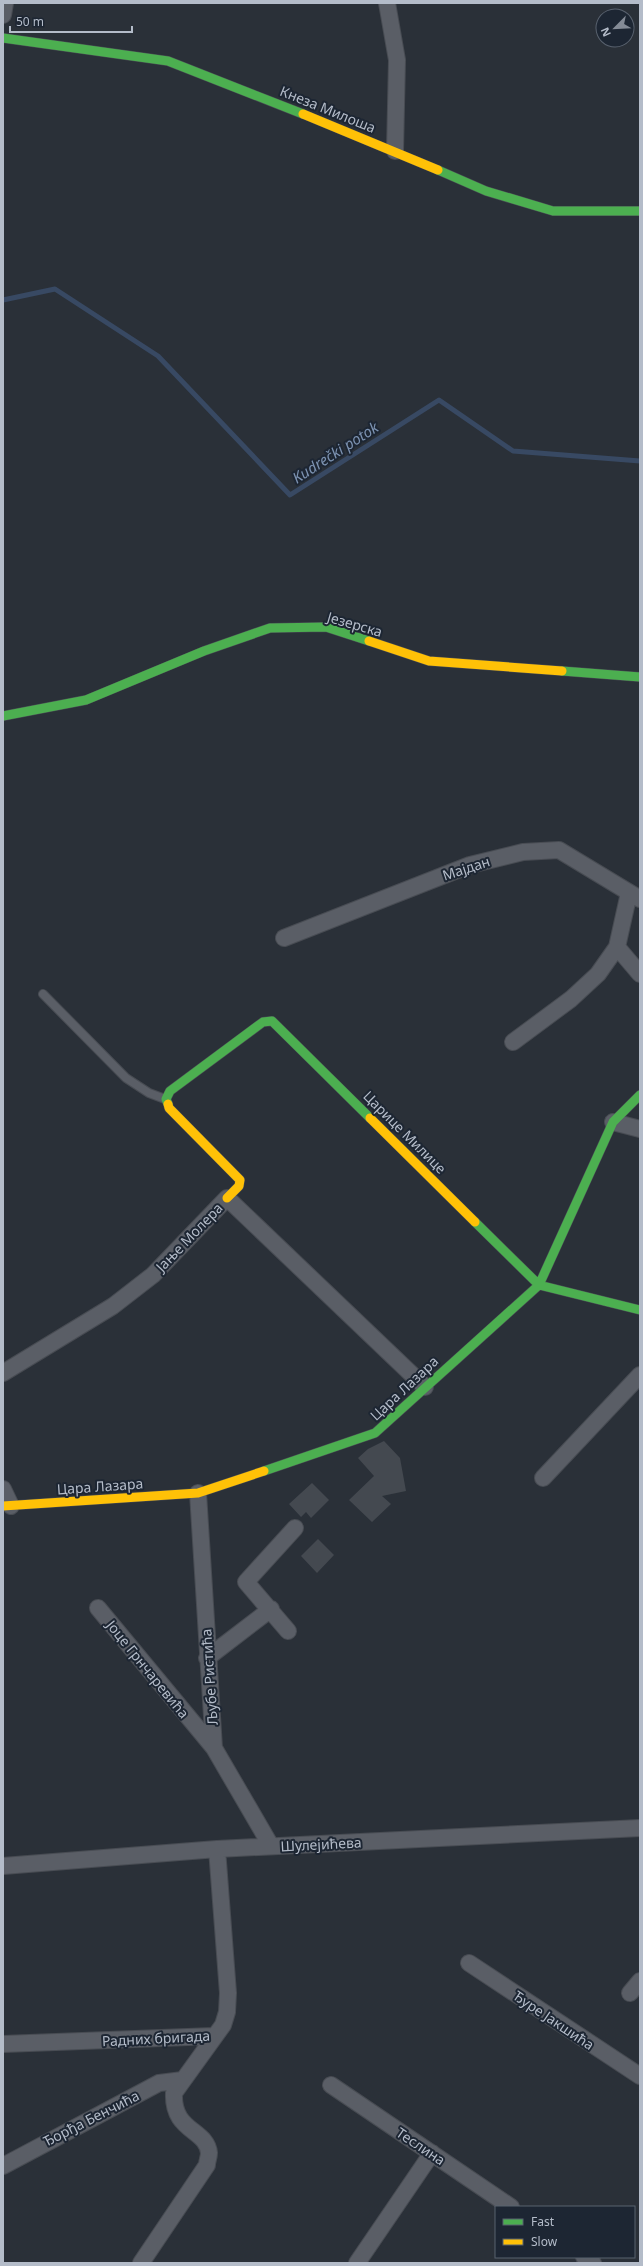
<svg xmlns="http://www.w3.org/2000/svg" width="643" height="2266" font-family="'Noto Sans',sans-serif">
<rect width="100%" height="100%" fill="#2a3038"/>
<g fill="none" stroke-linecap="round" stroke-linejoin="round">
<path stroke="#384963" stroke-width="5" d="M3,300L55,289L158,356L290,495L439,400L513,451L640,461"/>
</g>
<path fill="#444950" d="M384,1441L400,1458L406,1491L382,1496L391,1504L372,1522L349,1500L374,1476L358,1458L368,1449Z
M312,1483L329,1500L311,1518L306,1512L301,1517L289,1504Z
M318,1539L334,1555L317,1573L301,1556Z"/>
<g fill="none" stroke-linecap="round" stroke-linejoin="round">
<defs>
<path id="lane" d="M43,994L126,1078L149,1093L165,1099"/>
<path id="street" d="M387,3L397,60L395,151
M3,15L5,3
M629,893L617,947L640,974
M284,938L470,865L523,852L559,850L640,899
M513,1042L571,999L598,974L617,947
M613,1122L640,1129
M3,1373L113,1306L153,1275L227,1198L425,1387
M543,1478L640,1375
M3,1489L11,1506
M198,1493L214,1748L271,1846
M98,1608L214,1748
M288,1631L246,1582L295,1528
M207,1658L271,1609
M3,1866L217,1849L640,1828
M469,1963L640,2076
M630,1993L640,1981
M3,2044L214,2036
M331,2085L511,2207
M3,2166L159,2083L183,2080
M584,2257L593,2263
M141,2263L207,2165C207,2161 209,2157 209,2153C207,2129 172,2132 174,2093L223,2025L227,2012L228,1993L217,1849
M357,2263L432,2153"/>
<path id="fast" d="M3,38L168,61L303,114
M438,170L486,191L553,211H640
M562,671L640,677
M3,716L86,700L204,651L270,628L326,627L369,641
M168,1104L166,1099L170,1091L263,1022L272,1021L370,1118
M475,1222L539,1285L640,1310
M264,1471L375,1433L539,1285L613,1122L640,1095"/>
<path id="slow" d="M303,114L438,170
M369,641L429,661L562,671
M168,1104L169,1108L240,1180L239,1186L227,1198
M370,1118L475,1222
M3,1506L198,1493L264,1471"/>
</defs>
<use href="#lane" stroke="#484c53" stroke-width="10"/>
<use href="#street" stroke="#484c53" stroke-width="18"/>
<use href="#fast" stroke="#484c53" stroke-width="10"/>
<use href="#slow" stroke="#484c53" stroke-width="10"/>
<use href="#lane" stroke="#5a5e66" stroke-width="8"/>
<use href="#street" stroke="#5a5e66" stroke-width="16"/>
<use href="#fast" stroke="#4caf50" stroke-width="9"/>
<use href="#slow" stroke="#ffc107" stroke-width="9"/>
</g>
<g text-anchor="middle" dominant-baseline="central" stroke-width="4" stroke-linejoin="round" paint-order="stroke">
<g font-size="14" fill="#b4bcc9" stroke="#1d2633">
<text transform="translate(328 109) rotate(22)">Кнеза Милоша</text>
<text transform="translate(355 624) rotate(16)">Језерска</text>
<text transform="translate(466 868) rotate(-18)">Мајдан</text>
<text transform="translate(405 1132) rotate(45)">Царице Милице</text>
<text transform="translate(189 1237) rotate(-46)">Јање Молера</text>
<text transform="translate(404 1388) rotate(-43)">Цара Лазара</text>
<text transform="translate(100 1486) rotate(-4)">Цара Лазара</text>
<text transform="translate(148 1669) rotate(51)">Јоце Грнчаревића</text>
<text transform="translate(209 1677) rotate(-94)">Љубе Ристића</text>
<text transform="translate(321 1844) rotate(-3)">Шулејићева</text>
<text transform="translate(554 2020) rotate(34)">Ђуре Јакшића</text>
<text transform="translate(156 2038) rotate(-3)">Радних бригада</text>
<text transform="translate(91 2118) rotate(-27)">Ђорђа Бенчића</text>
<text transform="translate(421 2146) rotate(34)">Теслина</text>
</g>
<g font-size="15" font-style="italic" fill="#7c92b1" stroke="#1d2633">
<text transform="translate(335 452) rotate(-33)">Kudrečki potok</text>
</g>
</g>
<rect width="643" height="2266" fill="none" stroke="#b4bcc9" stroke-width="8"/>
<rect x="495" y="2206" width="140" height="52" fill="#1d2633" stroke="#59626f"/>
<rect x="503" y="2219" width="20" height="6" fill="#4caf50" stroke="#59626f"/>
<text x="531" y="2226" font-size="12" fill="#b4bcc9">Fast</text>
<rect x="503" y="2239" width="20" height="6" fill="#ffc107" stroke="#59626f"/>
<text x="531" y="2246" font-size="12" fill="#b4bcc9">Slow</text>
<g transform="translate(615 28) rotate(246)"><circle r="19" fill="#1d2633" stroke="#59626f"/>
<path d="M0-3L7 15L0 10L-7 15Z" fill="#848b96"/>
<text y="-6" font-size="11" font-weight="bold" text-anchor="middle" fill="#b4bcc9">N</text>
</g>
<path d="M10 26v6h122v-6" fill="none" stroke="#b4bcc9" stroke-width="2"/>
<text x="16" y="26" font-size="12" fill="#b4bcc9" stroke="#1d2633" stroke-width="3" paint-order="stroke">50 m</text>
</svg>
